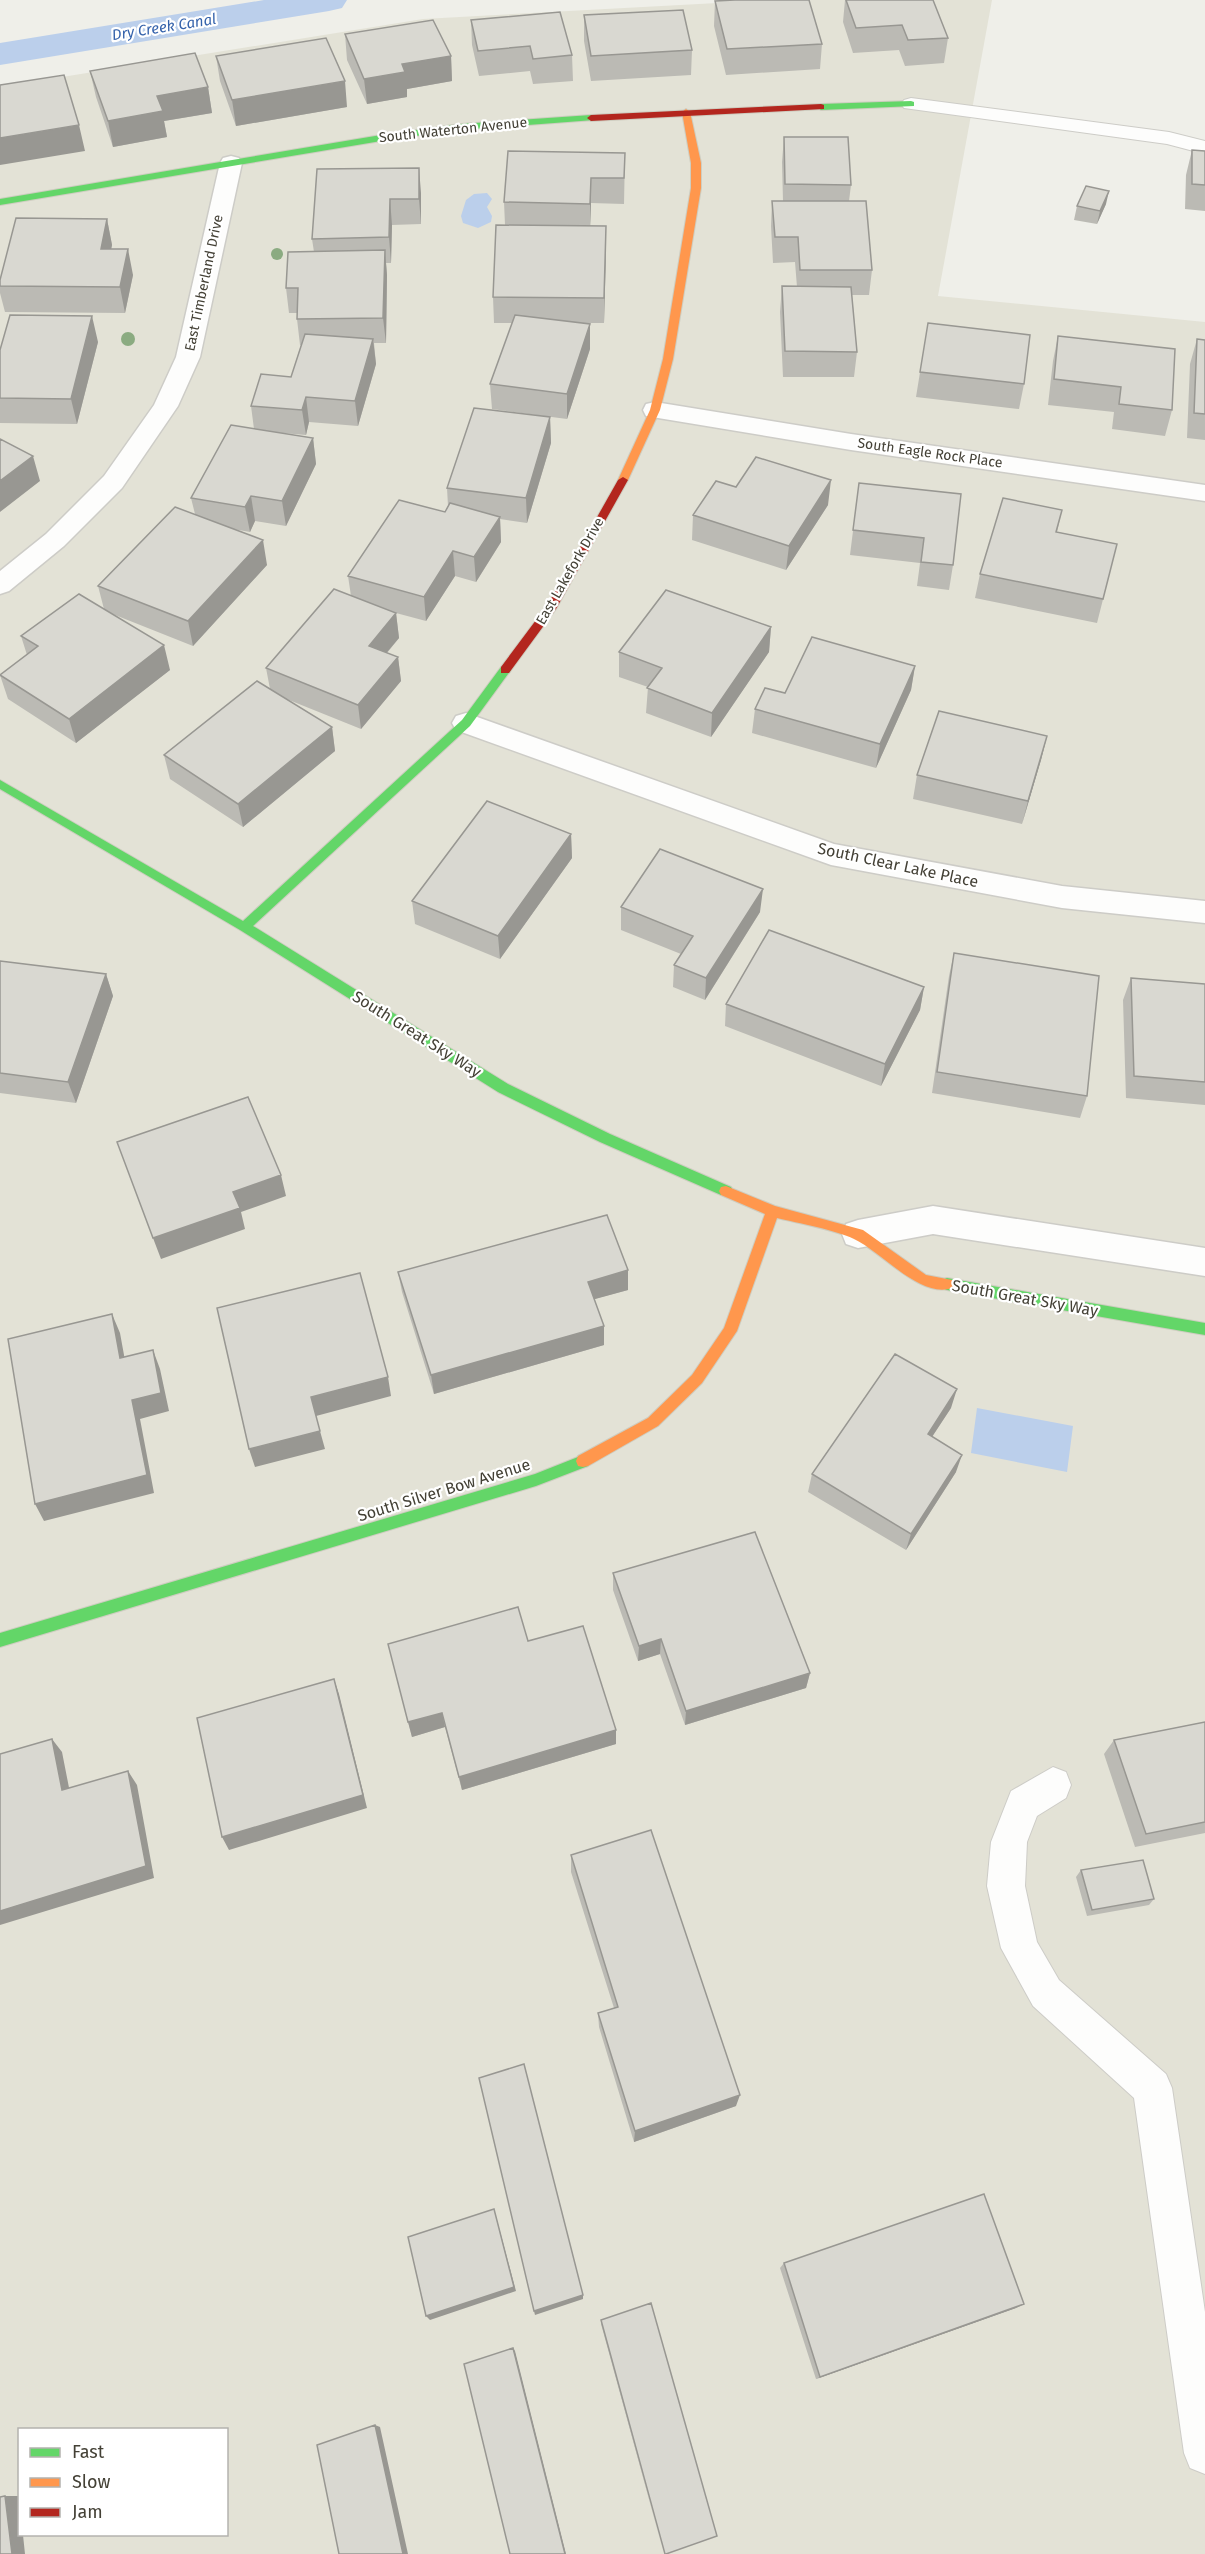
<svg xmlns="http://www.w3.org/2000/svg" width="1205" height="2554" font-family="'Fira Sans',sans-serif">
<rect width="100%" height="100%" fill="#efefe9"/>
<path fill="#e3e2d6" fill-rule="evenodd" d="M771,0H992L938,296L1205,322V2554H0V87L423,19ZM20,2430H226V2534H20Z"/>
<path fill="#bbcfeb" d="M487,193L492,199L487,207L492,216L491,222L478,228L463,223L461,216L466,200L474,194Z
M977,1408L1073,1426L1067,1472L971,1453Z"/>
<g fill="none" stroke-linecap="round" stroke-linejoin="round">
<path fill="#bbcfeb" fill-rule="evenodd" d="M264,0H347L342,8L329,11L0,65V43Z"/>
<defs>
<path id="lane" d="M911,98L1169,132L1205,141V154L1167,144L904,108L901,104L904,100Z
M1053,1767L1066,1772L1071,1785L1066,1798L1037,1816L1027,1842L1025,1886L1037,1942L1059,1980L1166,2074L1172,2088L1205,2312V2474L1190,2468L1184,2453L1134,2098L1033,2006L1001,1948L987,1886L991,1842L1011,1791Z"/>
<path id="street" d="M231,156L239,158L242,163L200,357L178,406L122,488L64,546L9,591L0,594V571L46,534L104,476L154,405L176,357L220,163L223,158Z
M655,402L851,434L1205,485V501L851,450L646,416L643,410L646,404Z
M466,713L834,844L1062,886L1205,901V923L1062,908L831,865L456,730L452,723L456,716Z
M933,1206L1205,1248V1276L933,1234L858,1248L846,1244L842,1234L846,1224L858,1220Z"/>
<path id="fast" d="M911,101L914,102V106L821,110L817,107L821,104Z
M591,115L595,118L594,120L461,130L393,139L0,205V199L393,133L461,124Z
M505,666L511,670L470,726L253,926L508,1084L610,1134L731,1187L733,1191L731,1195H721L600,1142L498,1092L240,930L0,789V780L243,921L462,720L501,667Z
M947,1278L1205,1323V1335L947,1290L942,1288L940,1284L942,1280Z
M583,1455L588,1456L590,1461L588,1466L536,1486L0,1647V1633L535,1474Z"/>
<path id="slow" d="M686,109L690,112L701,163V188L673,359L660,410L628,480L623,483L618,480L650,410L663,359L691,188V163L682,112Z
M726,1186L775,1206L863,1230L926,1275L952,1280L954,1284L952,1288C920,1299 881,1251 854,1239C836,1230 798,1223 777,1218L737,1331L702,1383L658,1426L588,1466L583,1467L578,1466L576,1461L578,1456L648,1418L692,1375L724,1328L765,1214L721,1195L719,1191L721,1187Z"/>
<path id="jam" d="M821,104L824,105V109L591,121L587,118L591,115Z
M623,477L628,480L556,609L509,673H501V667L548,604L618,480Z"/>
</defs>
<use href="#lane" stroke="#cdccc7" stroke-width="2"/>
<use href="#street" stroke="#cdccc7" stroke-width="3"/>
<use href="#fast" stroke="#cecdc0" stroke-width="2"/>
<use href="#slow" stroke="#cecdc0" stroke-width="2"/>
<use href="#jam" stroke="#cecdc0" stroke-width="2"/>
<use href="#lane" fill="#fdfdfc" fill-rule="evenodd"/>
<use href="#street" fill="#fdfdfc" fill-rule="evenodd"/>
<use href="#fast" fill="#63d668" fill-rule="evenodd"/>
<use href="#slow" fill="#ff974d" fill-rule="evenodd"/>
<use href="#jam" fill="#b3261e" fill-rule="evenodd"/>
</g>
<g fill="#8bab81">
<circle cx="277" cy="254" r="6"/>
<circle cx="128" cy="339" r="7"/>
</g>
<path fill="#bbbab4" d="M845,0H933L948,38L944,63L905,66L899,50L853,53L843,22Z
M715,1L822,44L820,69L726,75L714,26Z
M584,15L692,50L691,75L591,81L584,41Z
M471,20L572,55L573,81L533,84L530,71L479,76L472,45Z
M345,34L451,56L452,81L407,89V97L367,104L347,60Z
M216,56L347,107L236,126L220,81Z
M90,71L208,87L212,113L164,121L167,137L113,147L96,97Z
M784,137L851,185L849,201L872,270L869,295H852L857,352L854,377H783L780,312L782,286L797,287L795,262L773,263L771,226L772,201H783L782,162Z
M1192,150L1205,151V211L1185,209L1186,175Z
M625,153L624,204L591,203L590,226H606L604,323H582L590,349L567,419L492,409L490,384L513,323H494L493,297L505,225L504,202Z
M317,169L421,193V224L392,225L391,263H386L387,275L386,343H374L376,364L358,426L309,422L306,435L282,433L313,438L316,464L286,526L255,521L250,532L233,529L267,565L193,646L110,613L170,670L76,743L8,699L0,675L27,655L21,636L104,609L98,586L195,514L191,498L254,429L251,406L291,377L301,345H300L297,319V313H289L286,288L314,252L312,239Z
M1106,204L1097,224L1074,220L1077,206Z
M107,219L112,245L111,249L133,275L125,313L5,312L0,293V280Z
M928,323L1024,384L1019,409L916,397Z
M1058,336L1172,410L1165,436L1112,429L1114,412L1048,405L1053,361Z
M1197,339L1205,340V440L1187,438L1190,364Z
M98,342L77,424L0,423V350Z
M550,417L551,443L527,523L500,519L501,542L476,582L455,576L426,621L396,613L399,638L387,653L398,657L401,681L361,729L284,698L332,727L335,751L243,827L170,779L164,755L270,689L266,668L351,596L348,576L445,512L448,506L447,488Z
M859,483L961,494L953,565L949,590L917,586L920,563L850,555Z
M736,487L828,505L786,570L692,540L693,515Z
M1062,510L1057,532L1117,544L1097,623L975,598L980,574Z
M771,627L769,652L711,737L646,713L648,687L619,677V652Z
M915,666L911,690L876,768L752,733L755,709L785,693Z
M1047,736L1041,760L1022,824L913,799L917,775Z
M571,834L572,858L500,959L415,924L412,901Z
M621,907L760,912L705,1000L673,987L674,965L681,954L621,930Z
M954,953L1087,1096L1080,1118L932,1093L949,976Z
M0,961L106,974L113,996L76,1103L0,1093Z
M1131,978L1205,984V1105L1126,1098L1123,1000Z
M924,987L920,1010L881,1086L725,1026L726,1004Z
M398,1272L628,1290L594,1299L604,1345L434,1394L402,1292Z
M951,1408L932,1437L956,1472L906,1550L808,1492L812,1474Z
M613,1573L810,1673L806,1688L685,1725L660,1654L638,1661L613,1590Z
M528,1641L616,1730V1744L462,1790L445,1727L412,1737L388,1644Z
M1205,1722V1833L1135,1847L1104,1754L1114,1740Z
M571,1855L736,2106L634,2142L599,2027L598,2013L614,2008L571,1872Z
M1081,1870L1154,1899L1149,1905L1087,1916L1076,1877Z
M784,2263L1016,2308L816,2379L780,2268Z
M601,2320L664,2554L601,2324Z"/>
<path fill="#989792" d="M451,56L452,81L407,89V97L367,104L364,79L402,64Z
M345,81L347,107L236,126L232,100Z
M208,87L212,113L164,121L167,137L113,147L108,121L157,96Z
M79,125L85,151L0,165V138Z
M419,168L421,193V224L419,199Z
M591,178V203L590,229V204Z
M1109,191L1106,204L1097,224L1100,211Z
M390,199L392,225L391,263L389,237Z
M107,219L112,245L106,275L101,249Z
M606,226V251L604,323V298Z
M128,249L133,275L125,313L120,287Z
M385,250L387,275L386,343L383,318Z
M92,316L98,342L77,424L71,399Z
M590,324V349L567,419V394Z
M373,339L376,364L358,426L355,401Z
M306,397L309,422L306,435L302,410Z
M550,417L551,443L527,523L526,498Z
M313,438L316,464L286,526L282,501Z
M33,456L40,481L0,512V481Z
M831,480L828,505L786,570L789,546Z
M251,496L255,521L250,532L245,507Z
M500,517L501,542L476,582L474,557Z
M263,540L267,565L193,646L188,621Z
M453,551L455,576L426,621L424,597Z
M396,613L399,638L372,670L369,646Z
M771,627L769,652L711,737L712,713Z
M164,645L170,670L76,743L69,719Z
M398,657L401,681L361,729L358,705Z
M915,666L911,690L876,768L880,744Z
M332,727L335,751L243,827L238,804Z
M1047,736L1041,760L1022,824L1028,801Z
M571,834L572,858L500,959L498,936Z
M763,889L760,912L705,1000L706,978Z
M106,974L113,996L76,1103L68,1082Z
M924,987L920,1010L881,1086L885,1064Z
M281,1175L286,1196L241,1212L245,1229L161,1259L153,1238L233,1192Z
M628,1270V1290L588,1301V1282Z
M112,1314L120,1333L128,1377L120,1358Z
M604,1326V1345L434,1394L431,1375Z
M153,1350L160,1369L169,1411L140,1419L154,1493L44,1521L35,1504L132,1400Z
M388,1377L391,1396L316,1416L311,1397Z
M957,1389L951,1408L922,1452L928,1434Z
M320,1431L325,1449L255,1467L249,1449Z
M962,1455L956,1472L906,1550L911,1534Z
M661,1639L660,1654L638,1661L639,1646Z
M810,1673L806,1688L685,1725L686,1711Z
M334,1679L339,1694L367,1808L229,1850L222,1837Z
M442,1713L445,1727L412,1737L408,1722Z
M616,1730V1744L462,1790L459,1777Z
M52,1739L62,1752L72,1803L62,1790Z
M128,1771L137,1785L154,1878L0,1925V1911Z
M740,2095L736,2106L634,2142L635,2131Z
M494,2209L516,2291L430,2320L426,2316Z
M583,2295V2299L535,2315L534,2311Z
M1024,2304L1016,2308L816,2379L820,2377Z
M513,2348L515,2351L566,2554H565Z
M375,2425L380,2427L408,2554H403Z
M5,2496H18L20,2511V2535H23L25,2554H12Z"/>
<path fill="#d9d8d1" stroke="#989792" stroke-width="1.5" d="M735,0H809L822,44L727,49L715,1Z
M846,0H933L948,38L908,40L902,25L856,28Z
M683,10L692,50L591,56L584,15Z
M560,12L572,55L533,59L530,46L478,51L471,20Z
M433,20L451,56L402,64L405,72L364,79L345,34Z
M326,38L345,81L232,100L216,56Z
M195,53L208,87L157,96L163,111L108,121L90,71Z
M64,75L79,125L0,138V85Z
M784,137H848L851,185L785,184Z
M1192,150L1205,151V185L1192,184Z
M508,151L625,153L624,178H591L590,204L504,202Z
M419,168V199H390L389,237L312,239L317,169Z
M1086,186L1109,191L1100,211L1077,206Z
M772,201H866L872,270H800L798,237H775Z
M16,218L107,219L101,249H128L120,287L0,286V280Z
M496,225L606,226L604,298L493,297Z
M385,250L383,318L297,319L298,288H286L288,252Z
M782,286L851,287L857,352L785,351Z
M10,315L92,316L71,399L0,398V350Z
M515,315L590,324L567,394L490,384Z
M928,323L1030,335L1024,384L920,372Z
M305,334L373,339L355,401L306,397L302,410L251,406L261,374L291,377Z
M1058,336L1175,349L1172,410L1119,404L1121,387L1054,379Z
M1197,339L1205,340V414L1194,413Z
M474,408L550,417L526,498L447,488Z
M231,425L313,438L282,501L251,496L245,507L191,498Z
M0,439L33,456L0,481Z
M756,457L831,480L789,546L693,515L716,481L736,487Z
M859,483L961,494L953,565L921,562L924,538L853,530Z
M1003,498L1062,510L1056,532L1117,544L1103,599L980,574Z
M399,500L445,512L450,503L500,517L474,557L453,551L424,597L348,576Z
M175,507L263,540L188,621L98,586Z
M334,589L396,613L369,646L398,657L358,705L266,668Z
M666,590L771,627L712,713L647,688L662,668L619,652Z
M79,594L164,645L69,719L0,675L38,646L21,636Z
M812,637L915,666L880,744L755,709L765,688L785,693Z
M257,681L332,727L238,804L164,755Z
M939,711L1047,736L1028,801L917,775Z
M487,801L571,834L498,936L412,901Z
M660,849L763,889L706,978L674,965L693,936L621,907Z
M769,930L924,987L885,1064L726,1004Z
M954,953L1099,976L1087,1096L937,1072Z
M0,961L106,974L68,1082L0,1073Z
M1131,978L1205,984V1082L1134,1076Z
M248,1097L281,1175L233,1192L240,1208L153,1238L117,1142Z
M607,1215L628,1270L588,1282L604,1326L431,1375L398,1272Z
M360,1273L388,1377L311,1397L320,1431L249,1449L217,1308Z
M112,1314L120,1358L153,1350L161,1393L132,1400L147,1475L35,1504L8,1339Z
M895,1354L957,1389L928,1434L962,1455L911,1534L812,1474Z
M755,1532L810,1673L686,1711L661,1639L639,1646L613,1573Z
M518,1607L528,1641L583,1626L616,1730L459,1777L442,1713L408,1722L388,1644Z
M334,1679L363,1795L222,1837L197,1718Z
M1205,1722V1822L1146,1834L1114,1740Z
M52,1739L62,1790L128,1771L146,1866L0,1911V1754Z
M651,1830L740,2095L635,2131L598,2013L618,2007L571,1855Z
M1143,1860L1154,1899L1092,1910L1081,1870Z
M524,2064L583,2295L534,2311L479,2078Z
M984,2194L1024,2304L820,2377L784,2263Z
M494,2209L514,2287L426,2316L408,2237Z
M651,2303L717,2536L666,2554H665L601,2320Z
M513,2348L565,2554H510L464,2364Z
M375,2425L403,2554H339L317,2445Z
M5,2496L12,2554H0V2497Z"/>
<g text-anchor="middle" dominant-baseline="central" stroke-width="4.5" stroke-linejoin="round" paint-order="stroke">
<g font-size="14" fill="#444136" stroke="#fff">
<text transform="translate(453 130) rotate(-6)">South Waterton Avenue</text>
<text transform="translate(204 283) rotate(-78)">East Timberland Drive</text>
<text transform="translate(930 453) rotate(8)">South Eagle Rock Place</text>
<text transform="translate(570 571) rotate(-60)">East Lakefork Drive</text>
</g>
<g font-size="15" font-style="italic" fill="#3462ab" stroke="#fff">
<text transform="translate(164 27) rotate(-9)">Dry Creek Canal</text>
</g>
<g font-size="16" fill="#444136" stroke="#fff">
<text transform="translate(898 865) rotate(12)">South Clear Lake Place</text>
<text transform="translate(417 1034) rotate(32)">South Great Sky Way</text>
<text transform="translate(1025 1298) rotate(10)">South Great Sky Way</text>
<text transform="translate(444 1490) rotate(-17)">South Silver Bow Avenue</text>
</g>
</g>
<rect x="18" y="2428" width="210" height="108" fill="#ffffff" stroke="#b4b3af" stroke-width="1.5"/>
<rect x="30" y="2448" width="30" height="9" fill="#63d668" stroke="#b4b3af" stroke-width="1.5"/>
<text x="72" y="2458" font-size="18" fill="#444136">Fast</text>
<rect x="30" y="2478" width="30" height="9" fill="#ff974d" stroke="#b4b3af" stroke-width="1.5"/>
<text x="72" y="2488" font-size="18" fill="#444136">Slow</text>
<rect x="30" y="2508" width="30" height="9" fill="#b3261e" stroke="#b4b3af" stroke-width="1.5"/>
<text x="72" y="2518" font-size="18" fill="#444136">Jam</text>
</svg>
